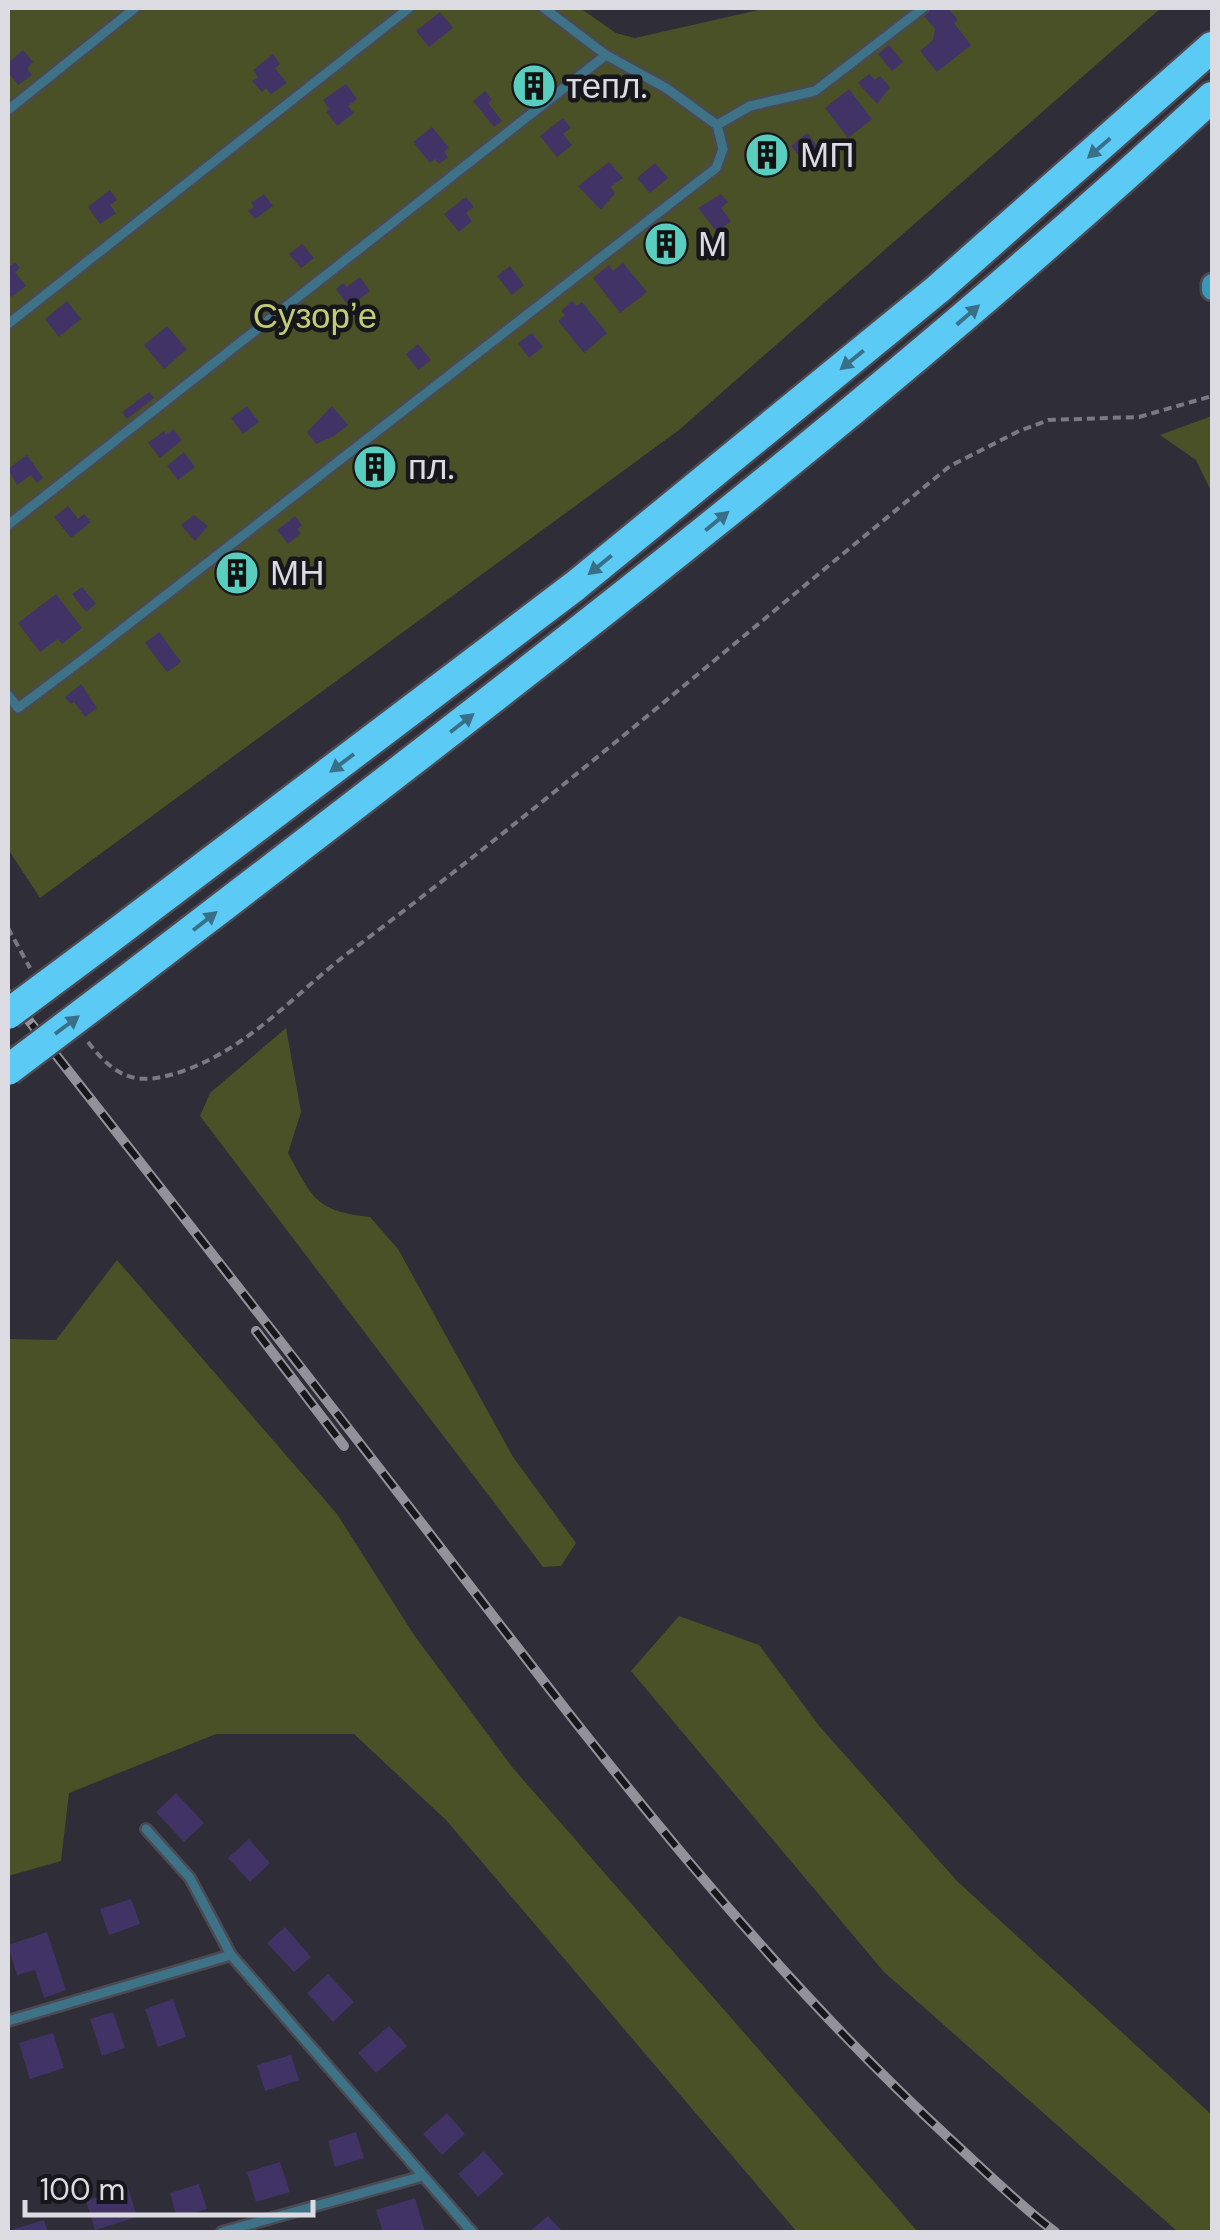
<svg xmlns="http://www.w3.org/2000/svg" width="1220" height="2240" font-family="'DM Sans',sans-serif">
<rect width="100%" height="100%" fill="#2f2d37"/>
<path fill="#4a5126" d="M8,8H580L616,33L635,38L767,8H1161L679,430L40,898L8,849Z
M1212,416V493L1196,460L1160,435Z
M286,1028L301,1112L288,1153C313,1199 316,1211 370,1217L398,1249L513,1457L576,1543L561,1566L543,1567L200,1116L210,1093Z
M117,1260L337,1514L414,1635L512,1767L918,2232H797L446,1820L354,1734H216L69,1793L61,1861L8,1876V1339L56,1340Z
M679,1616L759,1645L820,1727L957,1881L1212,2115V2232H1178L884,1972L631,1671Z"/>
<path fill="#423366" d="M931,8H948L958,20L954,23L971,45L937,72L920,51L933,40L935,29L923,15Z
M440,12L453,28L429,47L416,31Z
M889,45L903,62L892,71L878,54Z
M23,50L33,62L27,68L32,75L18,85L8,72V63Z
M273,54L280,64L275,68L287,83L271,94L266,88L262,92L252,81L258,77L253,70Z
M869,74L875,80L880,76L890,87L877,104L858,83Z
M346,84L357,99L348,106L354,113L337,126L326,111L329,109L323,100Z
M849,89L872,119L848,138L825,108Z
M485,91L492,100L488,103L502,121L494,127L473,101Z
M563,118L571,128L563,134L572,145L557,157L540,136Z
M432,127L449,148L444,152L448,157L439,164L435,159L430,163L413,142Z
M807,133L825,156L809,169L791,146Z
M609,162L623,178L610,187L615,193L601,210L578,186Z
M655,163L668,178L650,193L637,178Z
M110,190L117,200L110,205L116,213L100,224L88,207Z
M264,194L273,206L255,219L248,211L254,207L251,203Z
M721,194L728,202L721,208L731,221L717,232L698,208Z
M466,197L474,207L466,213L472,221L459,232L444,214Z
M670,226L681,240L669,251L660,240L664,237L661,233Z
M302,244L314,258L301,268L289,254Z
M15,262L20,268L15,272L26,286L11,297L8,293V268Z
M623,263L647,292L620,313L593,278L609,265L613,271Z
M510,266L524,285L512,295L497,276Z
M360,277L370,291L349,307L336,289L343,283L347,287Z
M67,301L81,319L59,337L45,319Z
M572,301L577,306L582,302L607,333L584,353L558,321L565,315L561,311Z
M167,326L187,349L164,369L144,345Z
M532,333L543,347L529,358L518,343Z
M418,344L431,360L418,370L406,354Z
M149,392L154,398L127,419L122,412Z
M247,406L259,422L243,434L231,418Z
M332,406L348,425L334,436L316,444L307,432Z
M173,429L182,440L160,458L148,443L164,431L166,435Z
M384,448L395,462L378,475L368,461Z
M184,452L195,467L178,480L167,466Z
M27,455L43,478L37,483L31,475L17,485L8,469Z
M68,506L78,519L84,514L91,522L71,538L54,517Z
M194,515L208,526L195,541L181,525Z
M295,516L302,525L297,529L301,533L288,544L277,530Z
M82,587L96,604L86,612L72,594Z
M56,594L82,628L62,644L58,639L40,652L18,623Z
M159,632L181,662L167,672L145,643Z
M81,684L97,708L85,717L74,702L71,704L65,697Z
M176,1793L204,1823L184,1842L156,1812Z
M249,1839L270,1863L250,1882L228,1858Z
M131,1899L140,1924L109,1935L100,1909Z
M285,1927L311,1957L294,1972L267,1943Z
M47,1932L66,1990L44,1998L35,1970L17,1975L8,1945Z
M328,1974L354,2002L333,2022L307,1993Z
M173,1999L186,2037L158,2047L145,2009Z
M113,2012L125,2048L102,2056L90,2019Z
M389,2026L407,2046L376,2073L358,2053Z
M53,2033L64,2068L30,2079L19,2043Z
M291,2055L299,2080L265,2091L257,2065Z
M447,2113L465,2134L442,2155L423,2134Z
M356,2132L364,2158L335,2167L328,2141Z
M484,2151L504,2174L478,2197L458,2174Z
M280,2162L290,2192L256,2202L247,2172Z
M199,2184L207,2209L177,2218L170,2193Z
M128,2187L137,2217L95,2230L86,2201Z
M415,2198L425,2232H383L376,2210Z
M548,2216L563,2232H529Z
M44,2220L48,2232H8V2231Z"/>
<g fill="none" stroke-linecap="round" stroke-linejoin="round">
<defs>
<path id="lane" d="M8,110L135,8
M717,125L750,106L815,91L923,8
M8,324L409,8
M8,525C208,370 406,212 606,55L544,8
M8,695L18,708L90,654L716,168L723,149L717,125L666,88L606,55
M146,1829L190,1878L231,1955L472,2232
M8,2021L231,1955
M222,2232L423,2176"/>
<path id="secondary" d="M1212,284V290"/>
<path id="highway" d="M102,944L575,586L938,289L1212,47
M127,980C497,696 869,414 1212,97"/>
</defs>
<use href="#lane" stroke="#4b4952" stroke-width="14"/>
<use href="#secondary" stroke="#4b4952" stroke-width="25"/>
<use href="#highway" stroke="#4b4952" stroke-width="35"/>
<path stroke="#7b7981" stroke-width="4" stroke-dasharray="8 5" stroke-linecap="butt" d="M8,928L30,968
M88,1042C117,1080 139,1087 186,1070C255,1044 298,990 356,947C560,794 753,626 950,466L1019,431L1049,420L1139,417L1212,396"/>
<use href="#lane" stroke="#3d7287" stroke-width="9"/>
<use href="#secondary" stroke="#3b97b8" stroke-width="20"/>
<use href="#highway" stroke="#5bcaf4" stroke-width="30"/>
<defs>
<path id="rail" d="M8,994C156,1182 304,1370 450,1560C606,1763 762,1966 951,2140C985,2171 1018,2204 1055,2232
M256,1331L344,1446"/>
</defs>
<use href="#rail" stroke="#93919a" stroke-width="10"/>
<use href="#rail" stroke="#17161b" stroke-width="6" stroke-dasharray="19" stroke-linecap="butt"/>
<defs>
<path id="highway-bridge" d="M8,1014L102,944
M8,1070L127,980"/>
</defs>
<use href="#highway-bridge" stroke="#4b4952" stroke-width="35" stroke-linecap="butt"/>
<use href="#highway-bridge" stroke="#5bcaf4" stroke-width="30"/>
</g>
<defs><path id="oneway-solid" d="M-6-.8H1V-3.2L6.5 0L1 3.2V.8H-6Z" transform="scale(2.5)"/></defs>
<g fill="#397088">
<use href="#oneway-solid" transform="translate(1099 148) rotate(139)"/>
<use href="#oneway-solid" transform="translate(968 315) rotate(-41)"/>
<use href="#oneway-solid" transform="translate(852 360) rotate(141)"/>
<use href="#oneway-solid" transform="translate(717 521) rotate(-39)"/>
<use href="#oneway-solid" transform="translate(600 565) rotate(141)"/>
<use href="#oneway-solid" transform="translate(462 723) rotate(-38)"/>
<use href="#oneway-solid" transform="translate(342 763) rotate(143)"/>
<use href="#oneway-solid" transform="translate(205 921) rotate(-38)"/>
<use href="#oneway-solid" transform="translate(67 1025) rotate(-37)"/>
</g>
<defs>
<symbol id="building-disc" viewBox="-11 -11 22 22"><circle r="9.5" fill="#59cebe" stroke="#17161b"/><path d="M-4-6H4V6H1V3H-1V6H-4ZM-2.5-4.3h1.7v1.8h-1.7ZM.8-4.3h1.7v1.8H.8ZM-2.5-1h1.7V.8h-1.7ZM.8-1h1.7V.8H.8Z" fill="#111"/></symbol>
</defs>
<g fill-rule="evenodd">
<use href="#building-disc" x="509" y="61" width="50" height="50"/>
<use href="#building-disc" x="742" y="130" width="50" height="50"/>
<use href="#building-disc" x="641" y="219" width="50" height="50"/>
<use href="#building-disc" x="350" y="442" width="50" height="50"/>
<use href="#building-disc" x="212" y="548" width="50" height="50"/>
</g>
<g text-anchor="middle" dominant-baseline="central" stroke-width="9" stroke-linejoin="round" paint-order="stroke">
<g font-size="35" fill="#dddbe2" stroke="#17161b" text-anchor="start">
<text x="566" y="86">тепл.</text>
<text x="800" y="155">МП</text>
<text x="698" y="244">М</text>
<text x="408" y="467">пл.</text>
<text x="270" y="573">МН</text>
</g>
<g font-size="35" fill="#c0cd74" stroke="#17161b">
<text x="315" y="316">Сузорʼе</text>
</g>
</g>
<rect width="1220" height="2240" fill="none" stroke="#dddbe2" stroke-width="20"/>
<path d="M25 2200v15h288v-15" fill="none" stroke="#dddbe2" stroke-width="5"/>
<text x="40" y="2200" font-size="30" fill="#dddbe2" stroke="#17161b" stroke-width="8" paint-order="stroke">100 m</text>
</svg>
